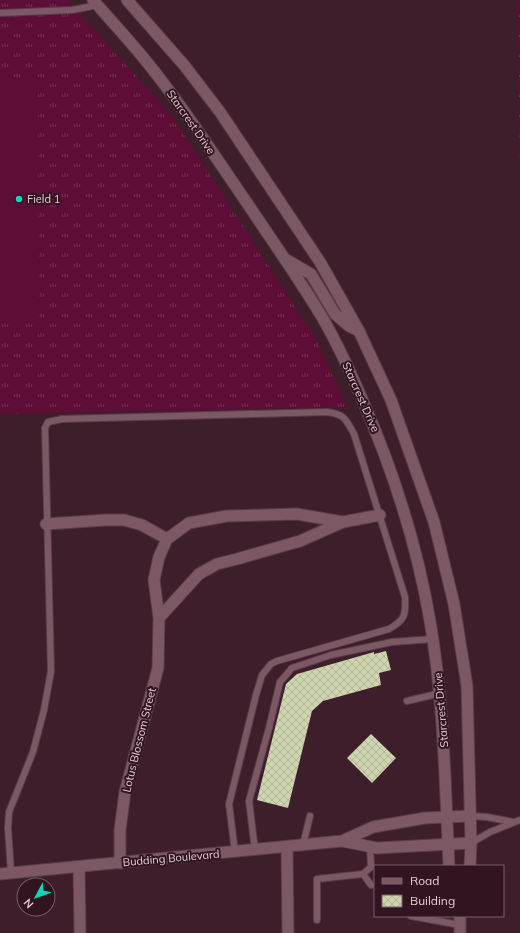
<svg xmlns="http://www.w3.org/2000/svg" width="520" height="933" font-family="Mulish,sans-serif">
<defs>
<pattern id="grass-tufts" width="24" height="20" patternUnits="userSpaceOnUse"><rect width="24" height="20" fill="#5e0e36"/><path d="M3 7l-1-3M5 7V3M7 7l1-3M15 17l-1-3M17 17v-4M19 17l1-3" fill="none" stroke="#753052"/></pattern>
<pattern id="forest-firs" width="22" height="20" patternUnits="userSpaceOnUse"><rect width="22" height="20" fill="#5e0e36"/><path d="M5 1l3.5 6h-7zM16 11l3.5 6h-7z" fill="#753052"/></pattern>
<pattern id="building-cross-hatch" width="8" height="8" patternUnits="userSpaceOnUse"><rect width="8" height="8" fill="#cdd4ae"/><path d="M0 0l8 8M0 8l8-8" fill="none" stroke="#b2b698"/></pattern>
</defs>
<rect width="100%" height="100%" fill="#3d1e2a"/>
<path fill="url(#grass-tufts)" d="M0,0H68L172,116L316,339L347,407L0,414Z"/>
<path fill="url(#forest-firs)" d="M517,0H520V169Z"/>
<path fill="#5e0e36" d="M0,81H38L39,317H0Z"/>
<path fill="url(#building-cross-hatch)" d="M386,651L391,670L379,673L381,685L323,701L312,711L288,808L257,800L286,684L297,674L374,652V654Z
M371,734L396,758L372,783L347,758Z"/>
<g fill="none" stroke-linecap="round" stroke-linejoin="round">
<defs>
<path id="service" d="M0,13L72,10L98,5
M407,701L441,693
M470,816L487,817L513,822
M471,843L490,832L520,820
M303,845L310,816
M255,850L249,801L269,728L280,682L292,668L331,655L392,642L433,639
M11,873L8,828L9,812L33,752L44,710L51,671L45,428L48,422L62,419L327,412C345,414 346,420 354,434L405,597C406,615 405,620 389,629L277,661L271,664L262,675L256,695L229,804L235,852
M363,874L371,885
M411,916L460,925
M317,920V879L363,874L371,867L370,846"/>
<path id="minor" d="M46,524L106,520H124L142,525L167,539
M159,618L199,574L217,564L237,559L300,541L343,522L380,515
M287,847L288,933
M120,863V830L125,792L158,668L159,618L154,580L159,557L167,539L189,523L227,516L297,514L343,522
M79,867L80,933"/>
<path id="tertiary" d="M342,841L373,827L425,818L470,816
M0,874L342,841L377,848L471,843"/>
<path id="secondary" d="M93,0C112,22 132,43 150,66C184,108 214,155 245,200C271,239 298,277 322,317C337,343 350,371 362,399C393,470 417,545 430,621C444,702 445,783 449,866
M127,0L184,65L220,112L320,262L359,331L391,400L434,522L454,604L467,686L471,843L470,866
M287,260L311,274L335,314L349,326L359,331
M460,916V933"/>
</defs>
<use href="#service" stroke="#583d48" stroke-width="8"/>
<use href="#minor" stroke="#583d48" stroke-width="13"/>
<use href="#tertiary" stroke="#583d48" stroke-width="13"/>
<use href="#secondary" stroke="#583d48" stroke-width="13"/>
<use href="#service" stroke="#7c5865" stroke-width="6"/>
<use href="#minor" stroke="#7c5865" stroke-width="11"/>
<use href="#tertiary" stroke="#7c5865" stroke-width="11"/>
<use href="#secondary" stroke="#7c5865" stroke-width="11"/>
</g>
<circle fill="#0dd5b5" stroke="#321420" stroke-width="1.5" cx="19" cy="199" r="4"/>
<g text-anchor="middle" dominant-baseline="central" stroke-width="4" stroke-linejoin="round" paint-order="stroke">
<g font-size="11" fill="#e2ccd3" stroke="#321420">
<text transform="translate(191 122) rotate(55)">Starcrest Drive</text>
<text transform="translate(361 397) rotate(66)">Starcrest Drive</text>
<text transform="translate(441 710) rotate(-95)">Starcrest Drive</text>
<text transform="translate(139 740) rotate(-76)">Lotus Blossom Street</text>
<text transform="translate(171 858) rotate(-5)">Budding Boulevard</text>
</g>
<g font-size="11" fill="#e2ccd3" stroke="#321420" text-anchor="start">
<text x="27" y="199">Field 1</text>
</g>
</g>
<rect x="374" y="865" width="130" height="52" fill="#321420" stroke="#785e68"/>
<rect x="382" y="878" width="20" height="6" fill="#7c5865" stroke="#785e68"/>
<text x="410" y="885" font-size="12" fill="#e2ccd3">Road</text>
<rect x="382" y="895" width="20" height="12" fill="url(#building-cross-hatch)" stroke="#785e68"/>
<text x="410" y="905" font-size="12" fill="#e2ccd3">Building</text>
<g transform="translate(36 897) rotate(229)"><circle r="19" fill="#321420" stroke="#785e68"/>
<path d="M0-3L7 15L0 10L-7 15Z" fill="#0dd5b5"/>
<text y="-6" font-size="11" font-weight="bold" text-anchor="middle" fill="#e2ccd3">N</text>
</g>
</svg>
